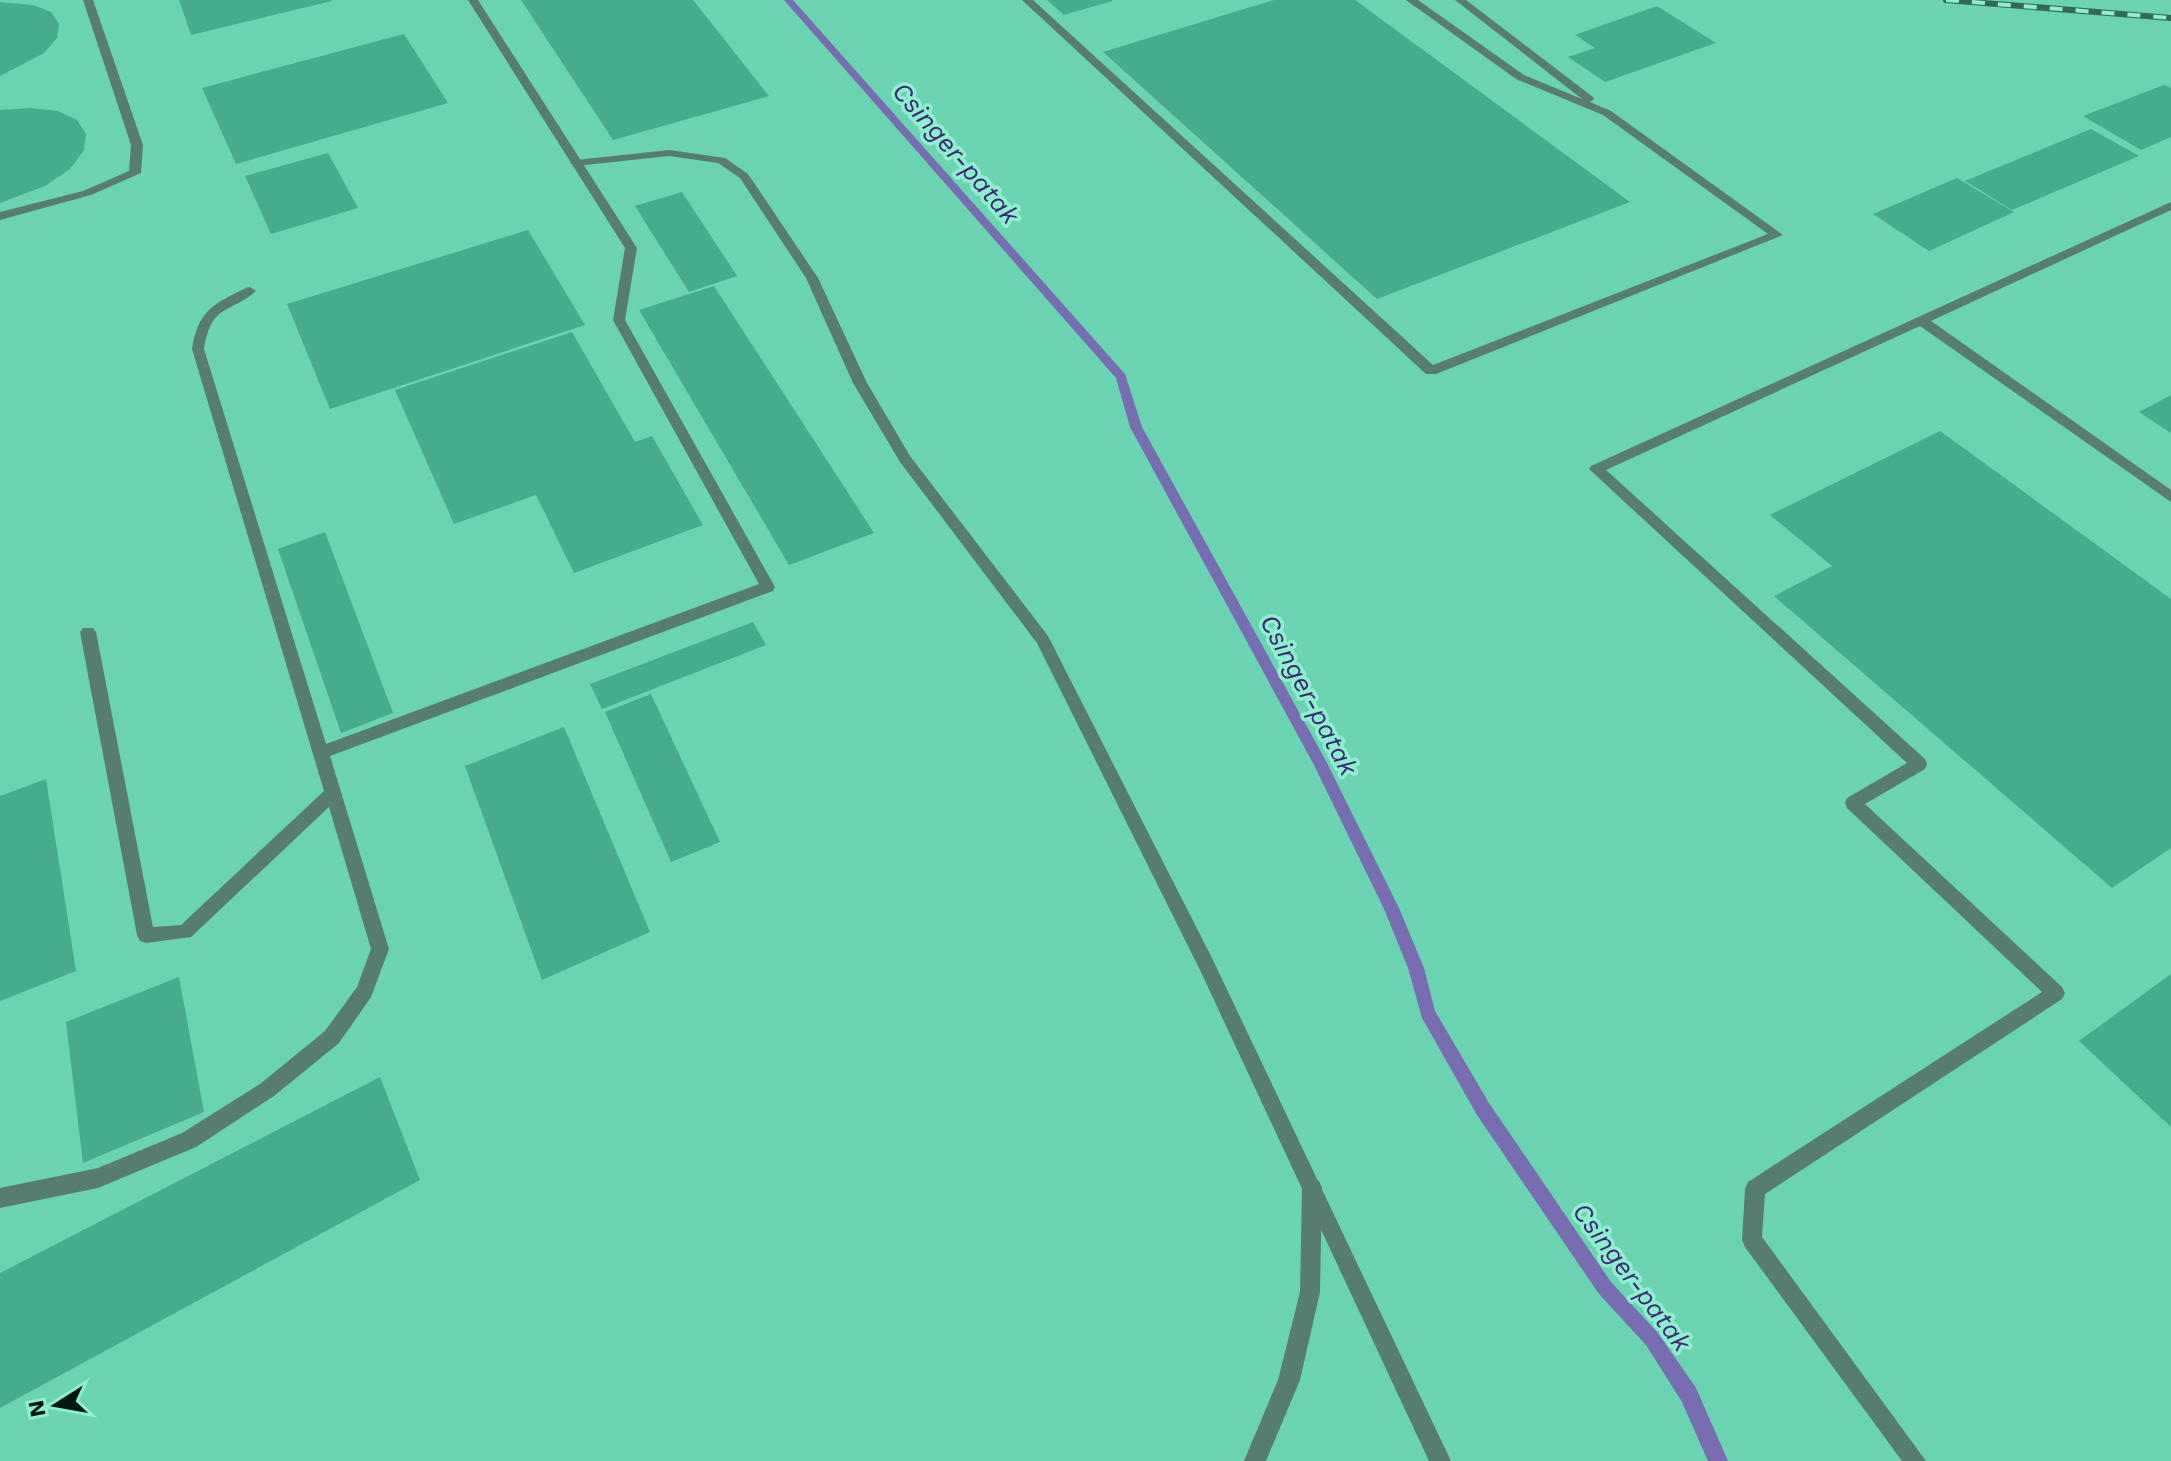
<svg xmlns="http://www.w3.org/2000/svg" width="2171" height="1461" font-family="'Work Sans',sans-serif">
<rect width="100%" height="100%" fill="#80e1c1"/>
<path fill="#6ad3b2" d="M0,0H2171V1461H0Z"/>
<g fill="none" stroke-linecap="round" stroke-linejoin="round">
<path fill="#786db1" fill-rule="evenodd" d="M784,0H793L1125,374L1142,427L1327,763L1399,908L1424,968L1435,1011L1489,1103L1611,1282L1658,1333L1696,1388L1728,1461H1708L1682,1402L1646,1345L1599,1294L1477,1115L1422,1018L1408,968L1384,909L1314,765L1130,427L1116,378Z"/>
</g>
<path fill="#47ab8d" d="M179,0H332V1L191,35Z
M521,0H693L769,96L613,140Z
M1047,0H1112V1L1064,15Z
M1274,0H1355L1630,202L1377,299L1103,52Z
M0,2L33,5L51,12L59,24L57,38L44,53L0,76Z
M1657,6L1716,43L1605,82L1568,57L1595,48L1575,35Z
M404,34L448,103L236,164L202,88Z
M2164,85L2171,88V137L2141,150L2083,116Z
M30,108L58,111L77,120L86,134L84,150L70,169L45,186L0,203V110Z
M2091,129L2139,156L2012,210L1965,181Z
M328,153L358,208L271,234L245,176Z
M1957,178L2014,212L1929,251L1873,214Z
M682,192L737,276L689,292L635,206Z
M528,230L585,325L330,409L287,304Z
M714,286L874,533L789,565L639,310Z
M572,332L635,442L652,436L703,525L574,573L536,495L454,524L395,390Z
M2171,395V433L2139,412Z
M1940,431L2171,599V848L2112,888L1774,596L1832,566L1770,515Z
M325,532L393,713L341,733L278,549Z
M753,622L766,645L602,709L590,684Z
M651,694L720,842L671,862L605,712Z
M564,727L650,932L542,980L465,766Z
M46,779L76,971L0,1001V796Z
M2171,974V1127L2079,1041Z
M179,977L204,1112L83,1163L66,1022Z
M380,1077L420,1180L0,1408V1273Z"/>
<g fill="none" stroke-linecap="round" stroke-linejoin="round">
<path fill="#587d70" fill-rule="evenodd" d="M83,0H93L143,145L141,173L91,195L0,220V212L83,191L129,171L131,145Z
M468,0H478L637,248L625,320L775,587L773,591L330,756L389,949L371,997L339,1043L274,1096L196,1147L98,1188L0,1208V1188L98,1168L182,1133L260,1084L325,1031L357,987L371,949L329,807L191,937L146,943L140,941L137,935L80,632L83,628H93L96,632L153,927L181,925L324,791L192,349C198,311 213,304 246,288L250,287L256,291C228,315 212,303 204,349L326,744L759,584L613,320L625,248Z
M1022,0H1033L1433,365L1768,234L1603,115L1516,79L1406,0H1418L1524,75L1582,99L1455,0H1466L1593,97L1594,99L1590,102L1611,111L1783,235L1436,374H1426Z
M2171,202V210L1931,321L2171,490V502L1920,326L1606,470L1925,759L1927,764L1925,769L1865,804L2062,987L2065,993L2062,999L1765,1194L1762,1237L1926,1461H1902L1745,1247L1742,1240L1745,1189L1748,1182L2042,992L1847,808L1845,803L1847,798L1907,763L1589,469L1591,466Z
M1312,1178L1319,1181L1322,1188L1320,1292L1300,1380L1266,1461H1244L1278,1380L1300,1292L1302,1188L1305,1181Z"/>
<path fill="#587d70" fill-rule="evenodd" d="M669,150L725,158L748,174L818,278L867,383L910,456L1048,636L1212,958L1451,1461H1429L1200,970L1037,643L900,462L853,383L806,278L740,178L718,163L669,156L576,166L570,163L576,160Z"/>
<defs>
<path id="rail" d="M1946,0L2171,18"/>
</defs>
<use href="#rail" stroke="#336857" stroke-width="6"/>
<use href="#rail" stroke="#8eeece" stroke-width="4" stroke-dasharray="13" stroke-linecap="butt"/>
</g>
<g text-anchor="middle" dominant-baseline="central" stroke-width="7" stroke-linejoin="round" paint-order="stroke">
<g font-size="26" font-style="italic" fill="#3e2779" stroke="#8eeece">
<text transform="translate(956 153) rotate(49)">Csinger-patak</text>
<text transform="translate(1309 695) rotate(62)">Csinger-patak</text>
<text transform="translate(1632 1277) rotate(53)">Csinger-patak</text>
</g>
</g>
<g transform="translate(56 1405) rotate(259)" stroke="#8eeece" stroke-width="6" paint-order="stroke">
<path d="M0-6L14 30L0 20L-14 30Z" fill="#00170f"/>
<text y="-12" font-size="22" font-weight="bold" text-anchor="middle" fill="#00170f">N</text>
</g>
</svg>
